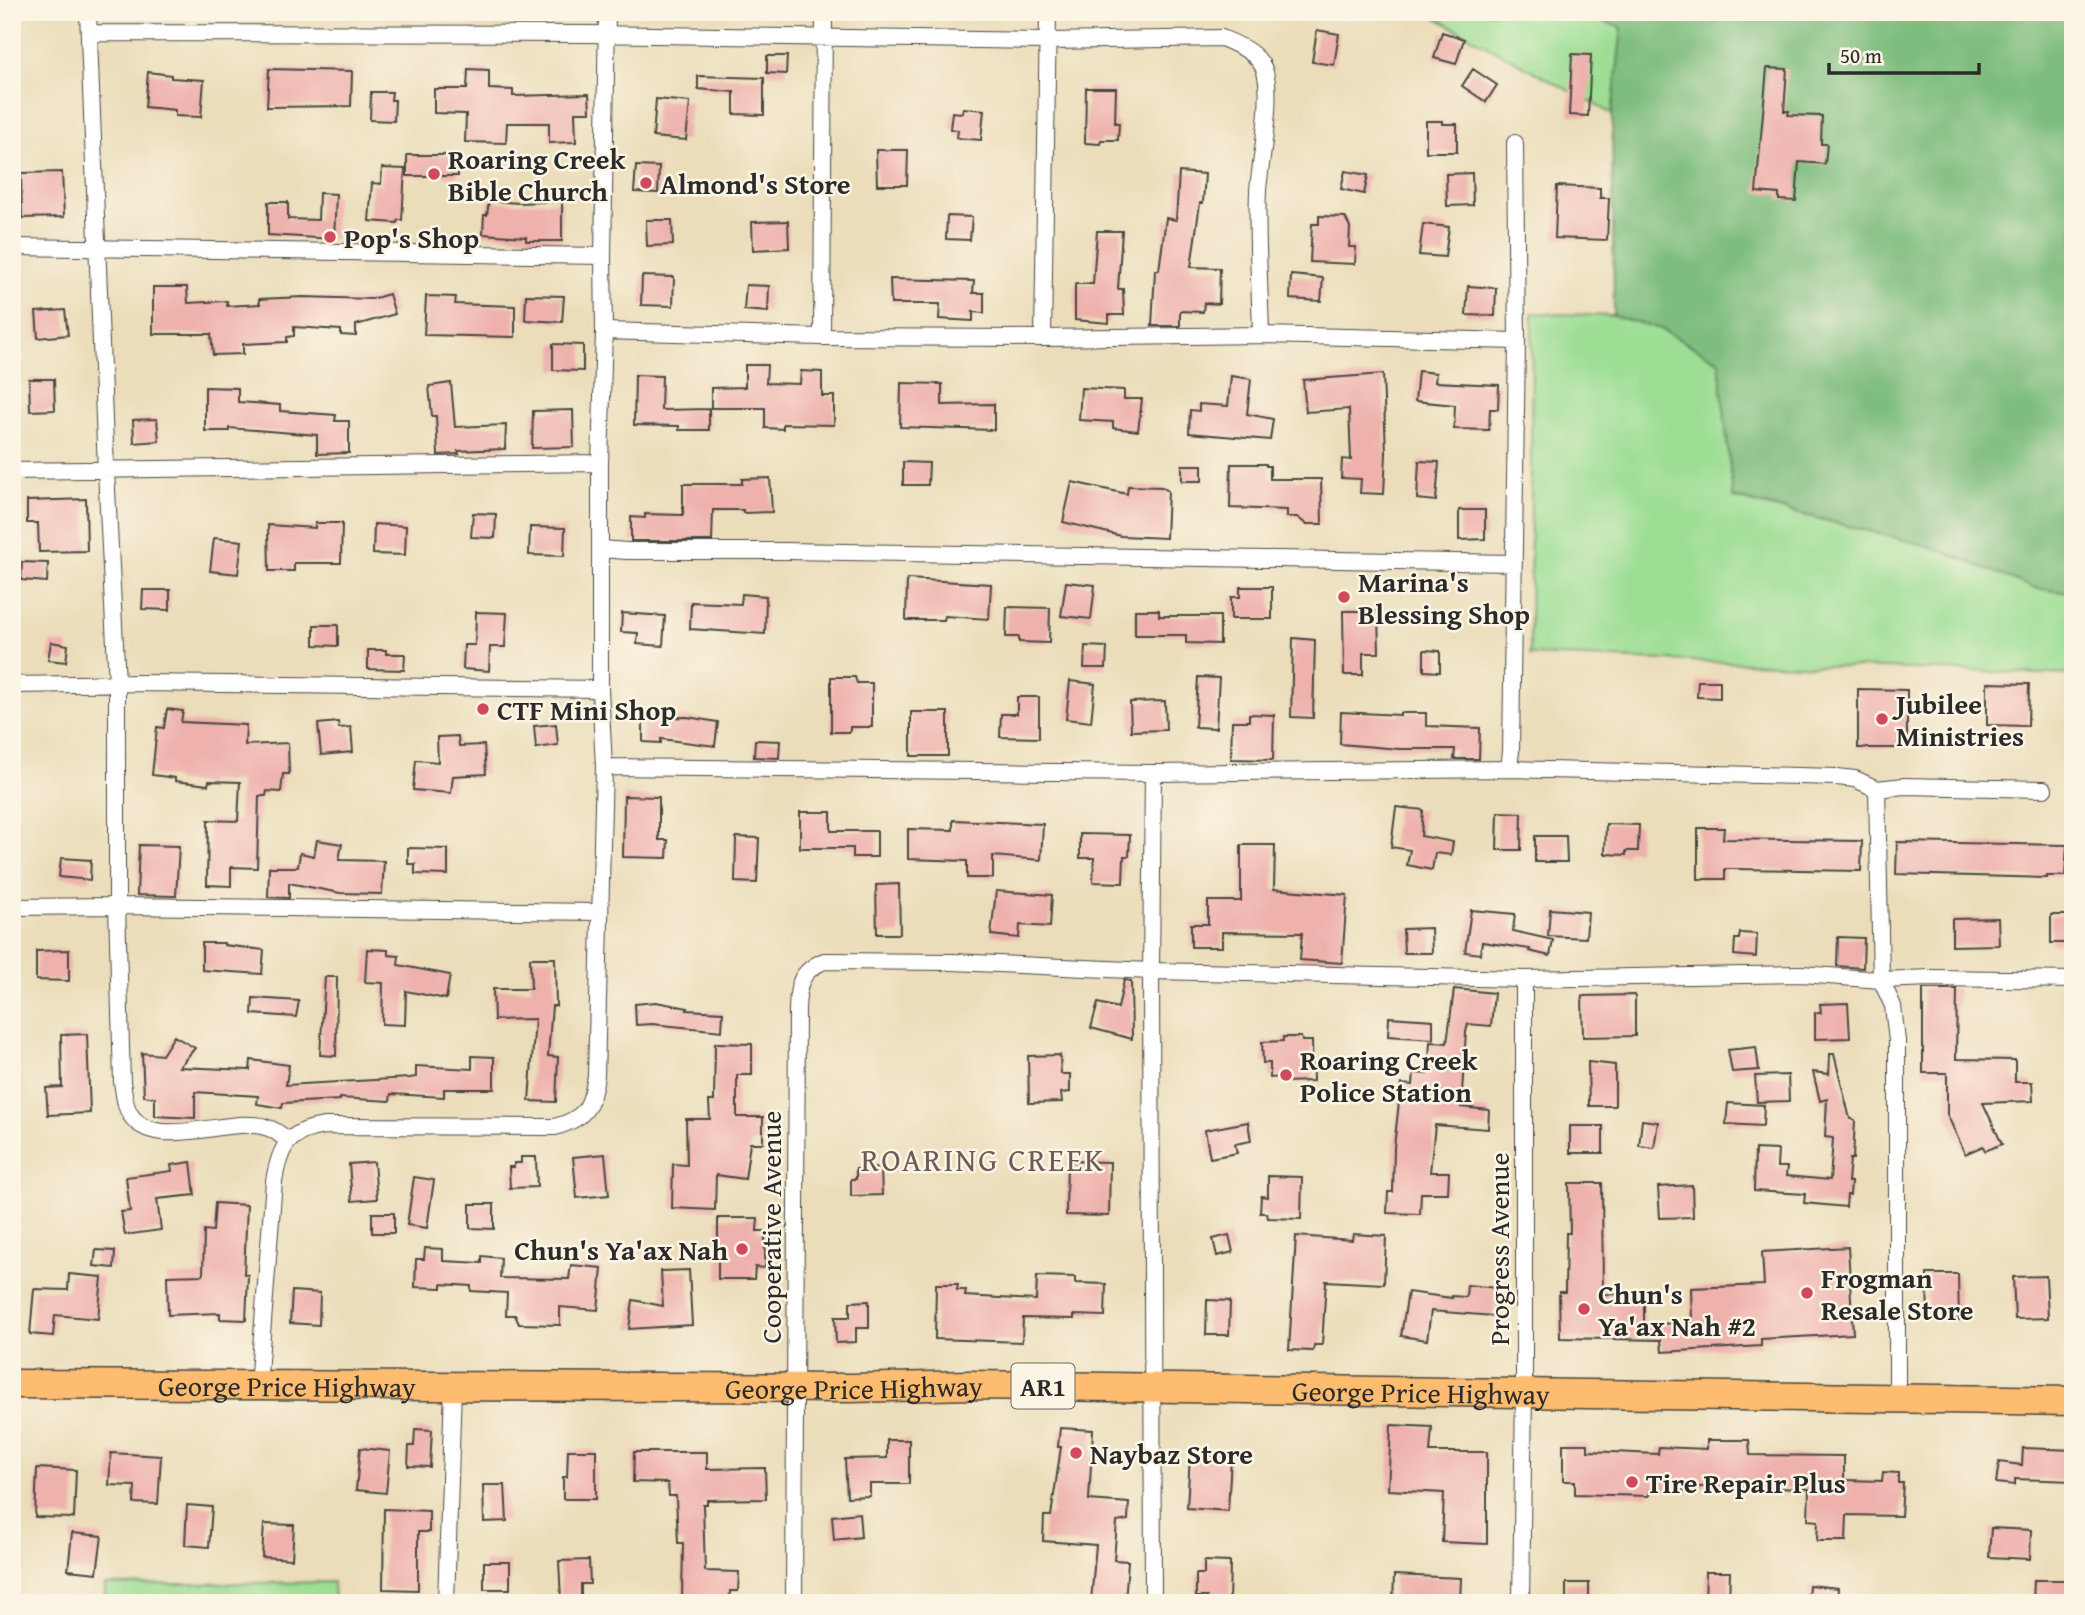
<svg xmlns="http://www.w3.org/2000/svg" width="2085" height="1615" font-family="'Gentium Book Plus',serif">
<rect width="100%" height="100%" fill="#fcf5e5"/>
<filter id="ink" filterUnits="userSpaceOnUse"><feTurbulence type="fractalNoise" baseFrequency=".0143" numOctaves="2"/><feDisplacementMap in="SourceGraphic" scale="14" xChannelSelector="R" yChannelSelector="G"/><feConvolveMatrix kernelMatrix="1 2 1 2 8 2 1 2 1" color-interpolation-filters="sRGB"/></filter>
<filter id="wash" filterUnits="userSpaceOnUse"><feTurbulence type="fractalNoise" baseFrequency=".00686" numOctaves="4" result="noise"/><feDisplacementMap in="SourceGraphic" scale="28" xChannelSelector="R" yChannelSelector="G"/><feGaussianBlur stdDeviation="1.57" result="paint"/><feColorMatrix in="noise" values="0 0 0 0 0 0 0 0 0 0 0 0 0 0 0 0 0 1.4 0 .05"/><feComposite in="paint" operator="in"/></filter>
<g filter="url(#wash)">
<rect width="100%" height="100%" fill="#ebddba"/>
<path fill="#9dde94" stroke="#648460" stroke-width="2" d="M1425,12H1567L1622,27L1612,114Z
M1532,313L1614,316L1661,329L1719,361L1733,498L1929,546L2034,588L2073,593V675L1530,655Z
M333,1582L334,1603H105V1585Z"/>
<path fill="#7ebd7e" stroke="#547454" stroke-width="2" d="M1567,12H2073V593L2034,588L1929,546L1733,497L1719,361L1661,329L1614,316L1612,114L1622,27Z"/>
<g id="blocks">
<path fill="#eeb1ac" d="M1317,30L1339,34L1334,65L1312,62Z
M1442,32L1464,39L1456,64L1434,58Z
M1572,54L1591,55L1588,116L1569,115Z
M767,56H787L786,74L767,73Z
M1767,68L1787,69L1784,111H1789L1788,115L1822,116L1821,144H1827L1825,164L1799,162L1796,201L1779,200V194L1756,192Z
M269,69L352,71L351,106L267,107Z
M468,69L489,70V89L513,90V96L589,94L590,112H575L576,142L549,143V123H507L506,143L465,142L466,114L434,113V89H467Z
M1473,69L1497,85L1486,102L1462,86Z
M148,72L171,75V78L204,80L201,117L175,116V110L145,107Z
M698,76L764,78V115L734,114V92L698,89Z
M1086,88H1116L1115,123H1119L1118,140H1101L1100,144L1085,143Z
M371,92H392L391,100H395L394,121L370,120Z
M656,99L690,102L686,140L653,137Z
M963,108L984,110L981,140L957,138L958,130L950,129L952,112L962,113Z
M1426,121H1443V124H1457V152H1426Z
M876,150H908L907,185H877Z
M407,155H459L458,176H407Z
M636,166L659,167L658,193L634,192Z
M382,168L405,169L402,220H398L397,223L369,221L372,183L381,184Z
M1345,171L1368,175L1364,194L1341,189Z
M62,172L64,217L22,218L21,173Z
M1179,172L1205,174L1203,203H1200L1191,267L1220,268L1219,304L1204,303L1203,312L1180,311V326H1152L1155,270H1159L1166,218L1176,220Z
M1472,173L1473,205L1447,206L1446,174Z
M1557,186L1600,188V198H1609L1607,240L1555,238Z
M319,193L336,194L334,239L268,235V202H288V219L318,220Z
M489,201L520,203L562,201V241H526V237L483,234L484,215H487Z
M947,216L972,217L970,240L946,239Z
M1319,216L1345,217L1350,227L1349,247H1356L1355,264L1310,262L1312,224H1319Z
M646,220H672L673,245L647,246Z
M788,221L789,248L753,250L752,222Z
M1423,224L1449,227L1445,257L1419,255Z
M1097,231H1122L1118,289H1123L1124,315H1109V323L1075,320V284H1093Z
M1291,275L1323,278L1321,301L1290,299Z
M642,276L674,277L673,306L641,305Z
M890,279L974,281L973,293H984V313L973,312V321L939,319L940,304H891Z
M746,285L769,286L768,312L744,310Z
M1468,286L1496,288L1495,316L1466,315Z
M153,287H187L188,303L227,301V306L260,304L259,299L303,297L372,299L389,294L395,314L356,325V336L341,335V330L294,327V336L287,337V342L243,344V354L213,355L211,334H153Z
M526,295L564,296L562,322L525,320Z
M426,296L456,297L455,304L515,306V337L424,335Z
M65,310L68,335L38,338L36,312Z
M553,344L583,345V371L553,370Z
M745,365H767L766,383L800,384L801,371L822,372V396H834V425L783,424V429L765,428V408H711V388L745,387Z
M1418,371L1436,373L1435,382L1499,385L1498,409H1490L1489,430L1454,429L1455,405L1415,401Z
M1383,374L1386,453L1384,494L1360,493L1361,479L1341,478L1342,459L1351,460L1349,409L1306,412L1303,380Z
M635,375L662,376L661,410L709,409V430H679V426L634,425Z
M1231,376L1251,379L1247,414L1273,419L1270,440L1189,433L1190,410L1199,411V404L1228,406Z
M29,379H54L55,410L30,411Z
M451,383L455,427L506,425L505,449L458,451L459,454L438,455L436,416H432L429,386Z
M901,383L942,384V405L994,404V430L900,427Z
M205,387L238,388V402L280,405V411L336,415L335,421H349V453L317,454V435L229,428V431H205Z
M1081,388L1124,390V399H1142L1138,431L1113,428V422L1079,420Z
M573,410L574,447L532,448L533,411Z
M157,419L159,441L134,443L133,420Z
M1419,461L1439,462L1436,501L1417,499Z
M903,462L929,463L928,485H903Z
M1231,464H1266V466H1270V479H1321L1322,524H1306L1297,517H1287V510L1230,508Z
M1182,465H1202V481H1182Z
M770,478L772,512L743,513V510H713L712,541H631V517L645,518V514L683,515V484H742V479Z
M1072,482L1127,494L1128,486L1162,487L1168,491L1166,538L1121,536L1063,522Z
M86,499L87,551L39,552L38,523H27V501Z
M1459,510H1485V539L1459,540Z
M473,513L496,514L495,538L471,537Z
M315,523H342L341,563H294V571H269L268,525L315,528Z
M374,524L406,526L405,555L373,554Z
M530,527L565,528L564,556L529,555Z
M214,538L242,541L238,574L210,571Z
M22,562L48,563L47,582L21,580Z
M907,579L991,584L989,619L945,616L944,620H906Z
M1066,582L1095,585L1091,619L1061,616Z
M1240,587H1272V619H1231V597H1240Z
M143,590H170V610L142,609Z
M742,594L766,596L765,634L690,629L691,602L741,604Z
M1007,607L1050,608L1049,643L1019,642V637H1006Z
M1135,610H1159V616H1220V644L1186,643V635H1135Z
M1343,611H1378L1379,653H1363V675H1344Z
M476,612L507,613L505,647H490L489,671L463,669L464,645H475Z
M622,613L665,616L663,646L637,644L638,633L621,632Z
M314,625H338V646L314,645Z
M1293,638L1315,640L1313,718L1291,717Z
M51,642L68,645L66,662L48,660Z
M1085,646L1107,647L1106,668H1084Z
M368,650H386V654H405L404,670L368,669Z
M1424,650L1440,651V672L1424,671Z
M831,677H855L857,683H872V727H850V732H831Z
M1198,677L1219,678L1216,728L1195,727Z
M1070,681L1095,684L1091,722L1066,719Z
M1698,681H1720V698L1697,697Z
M1987,683L2029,684L2028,726L1987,725Z
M1858,689L1907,690V748H1858Z
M1017,697H1039V738L1000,737L1001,714H1017Z
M1165,701L1166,730L1131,731L1130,702Z
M167,709L183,711L181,722L246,725L245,745L288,743L289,774H283L281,792L267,791L266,796H259L257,868L231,867V886L207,885L208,820L238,821L240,782L209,781L208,785L175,781V778L152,775L157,727L164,728Z
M911,712H948V756H911Z
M1341,712L1400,715V713H1426V726L1480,728L1479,759H1454L1455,749H1400L1340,744Z
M1249,714L1274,715L1273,760L1231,759L1232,721H1249Z
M687,717L718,722L715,746L661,739V743L643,742V718Z
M338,722L339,728L351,727L353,752L321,755L318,724Z
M556,724L558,745L536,748L534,726Z
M458,736L459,746L484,745L486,774L453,776L451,793L413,790L416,760L438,762L437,737Z
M755,740L780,741L779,758L754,757Z
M624,796L659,797V840H668L667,858L623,857Z
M1396,807L1423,810L1421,836L1453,842L1451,855L1435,853L1432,870L1407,865L1410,850L1391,847Z
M800,812H831V831H877V857H853V848H800Z
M1498,812L1522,813L1521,850H1497Z
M953,820L1043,824L1041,860L993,856V878H967V861L908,859V829L953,830Z
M1606,824L1639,825L1638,851H1626V855L1605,854Z
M1698,828H1724L1723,839L1862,841L1861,871L1732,869H1725V879H1698Z
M1080,834L1130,835L1129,856H1124L1123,883L1093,882L1094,858H1080Z
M1535,836H1566L1567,862H1535Z
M736,837L759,838L757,883L735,882Z
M317,840L342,844L339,860L384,861L382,894L340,893L289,883V898L268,897L269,867H298L300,853L314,856Z
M1897,842L2067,845L2065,876H2047V878L1896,874Z
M139,845L179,846L176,896L137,895Z
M1241,845H1275L1274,889L1347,895L1342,963L1300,960L1302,933L1222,932V947H1191V924H1208V901H1241Z
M408,848L448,849V875L415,874V864H408Z
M61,858L91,860L90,880L59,877Z
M899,884L900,934H877L876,885Z
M996,891L1052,895L1050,927L1020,925L1019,938L991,935Z
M1550,909L1588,912L1586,938L1548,936Z
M1471,910L1515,914L1513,931L1553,940L1550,956L1529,951L1530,949L1482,942L1480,954L1465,952Z
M2051,915H2073V943H2051Z
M1998,918L1999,945L1952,946V919Z
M1431,928L1432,953H1404L1403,929Z
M1740,933L1757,934L1756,957L1734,955L1735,939H1739Z
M1838,937L1864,938L1863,968L1837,966Z
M202,943H224V945L264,950L262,974L202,970Z
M367,949L388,950V955L399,956L398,965L450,975L446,999L406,991L405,1025L382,1024L383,983L365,982Z
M69,950V981L36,980V951Z
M530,958H555L556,1006H552L548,1056L558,1057L556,1102L529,1101L535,1019L494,1020L493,989H531Z
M325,977H337L336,1056L320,1055Z
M1124,980L1131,981L1132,1039L1091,1028L1098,1003L1118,1008Z
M1454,989L1494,993L1491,1026L1468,1024L1466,1032L1461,1107L1489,1110L1488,1129L1435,1125L1430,1172H1449L1448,1193H1421L1420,1214L1387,1213L1388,1192H1393L1394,1147L1401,1084L1413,1085L1414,1073L1428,1074L1430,1042L1447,1043Z
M1923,989H1957L1956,1059L2015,1060V1082H2032L2033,1101L1983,1103L2002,1144L1985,1151L1983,1146L1965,1154L1947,1114V1073H1923Z
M1635,995V1036L1583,1037L1582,996Z
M253,998L299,1001L296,1017L252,1014Z
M656,1002L688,1008L687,1010L723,1012L722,1031L652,1024L636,1025L635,1004Z
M1848,1003L1850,1038L1815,1039V1013H1821L1820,1004Z
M1389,1017L1433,1020V1039L1388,1036Z
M87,1034L90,1113L48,1115L46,1088L62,1087L61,1035Z
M174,1036L195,1048L179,1067L250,1070L251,1060L289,1065L286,1085L410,1078L416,1077V1066L472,1069V1056L494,1057V1089H444V1097L391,1094L390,1101L340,1098V1100L283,1103L282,1108L257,1104L258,1096L195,1092V1118L155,1116V1098L144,1096L142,1053L162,1055Z
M1283,1037H1301L1302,1041H1312L1313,1081L1282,1082L1281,1077L1270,1078V1063H1263L1262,1042L1283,1041Z
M715,1043L752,1044V1075H737V1117H763V1143H750L745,1179L716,1175L715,1210L672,1208L673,1164L687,1165L686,1119H710L709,1101H714Z
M1756,1047L1759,1070L1732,1072L1728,1050Z
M1830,1054H1834L1850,1119L1855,1120L1853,1159H1850L1848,1182H1851L1850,1195H1847L1846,1207L1804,1203L1805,1194L1754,1191L1755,1149L1778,1150L1777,1167H1787L1786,1176L1830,1180L1833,1138L1825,1137L1827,1099L1820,1101L1813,1072L1829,1074Z
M1060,1055L1061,1074H1070V1092L1061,1093L1062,1102L1029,1103L1028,1056Z
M1588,1062L1615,1065V1106H1589Z
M1788,1075L1789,1101L1757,1102L1755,1076Z
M1728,1103L1764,1105L1763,1126L1726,1124Z
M1642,1120L1658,1122L1654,1148L1639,1146Z
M1248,1122L1251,1141L1235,1144L1237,1153L1210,1158L1205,1130Z
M1570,1126H1603V1153H1570Z
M605,1154L609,1195L577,1198L573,1157Z
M521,1157H536L537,1187L510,1188L509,1167H514V1163H521Z
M1067,1161L1110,1162L1109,1216L1066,1215Z
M191,1162L195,1195L157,1199L161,1230L125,1235L121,1212L130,1211L126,1177L172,1171L171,1165Z
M374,1162L377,1199L352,1201L349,1164Z
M881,1168L882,1195L851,1196V1179H856V1169Z
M1268,1176L1302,1177L1301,1219L1268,1218L1267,1213H1260L1261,1196L1268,1197Z
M414,1177L434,1180L427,1228L407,1225Z
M1569,1183H1602L1603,1294L1644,1295V1325L1692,1322L1691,1288L1764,1285L1762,1252L1848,1247L1853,1334L1761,1339V1346L1662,1352L1661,1340L1560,1338L1559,1292H1565L1566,1233H1570Z
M1692,1185L1693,1217L1660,1218L1658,1187Z
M215,1203L247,1205L244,1274L248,1275L246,1320L220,1319V1313L168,1315L167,1276L203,1275L204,1230L213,1231Z
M470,1204H494V1229L470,1228Z
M372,1213H394V1233H372Z
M718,1218H758L757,1231H765V1268L755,1267L754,1279H718Z
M1353,1234L1386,1236L1384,1284L1326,1281L1322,1345H1314L1313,1351L1289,1350L1296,1236L1352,1240Z
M1229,1235L1233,1252L1217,1256L1213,1239Z
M425,1248L443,1249V1261L482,1263V1256L501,1258L500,1278L569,1279L571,1265L602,1268L598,1310L560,1307V1325L519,1324L515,1315H506L507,1293L471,1291V1286L442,1284V1288L415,1287L416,1259H424Z
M96,1250L115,1251L114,1268L94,1266Z
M689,1270L692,1325L629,1329L633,1300L663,1306L661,1271Z
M69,1274L102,1277L98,1319L55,1315L53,1336L30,1334L34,1289L68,1290Z
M1927,1274H1958L1959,1320H1928Z
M1037,1276L1075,1277V1283L1106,1284L1105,1316L1074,1315V1319L1023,1318L1022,1342L935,1339L936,1284H958L957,1290H966L965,1296L1036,1300Z
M2046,1276L2048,1318L2015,1319L2013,1277Z
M1467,1285L1496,1288L1494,1316L1431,1311L1427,1340L1401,1336L1408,1292L1452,1298V1296L1466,1297Z
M292,1291L320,1293L319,1325L290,1323Z
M1207,1300L1230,1301L1229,1335H1206Z
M869,1301V1328H856V1342L836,1343L835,1317H850V1302Z
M1391,1425L1432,1427L1430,1452H1487V1544L1442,1542L1444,1493L1388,1490Z
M1060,1428L1093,1430L1089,1500L1129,1503L1128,1520L1117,1522L1114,1560L1128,1561L1125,1603L1091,1601L1096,1545L1043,1541L1044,1516H1051L1061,1447H1058Z
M415,1429L432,1430L430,1467L408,1466L409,1446H414Z
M887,1440H909V1484H870V1496L847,1497L845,1459L887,1458Z
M1707,1440H1749L1750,1455L1844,1456V1480L1882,1481L1883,1472L1898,1473V1483H1903L1901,1516L1847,1515L1846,1541H1817L1818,1521L1808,1520L1809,1489L1768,1488V1486L1697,1487V1491L1650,1490L1649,1496L1575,1494V1481H1563V1444H1588V1451L1658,1454L1659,1447L1707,1449Z
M360,1448L390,1451L386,1493L356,1490Z
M2023,1448L2073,1450V1481L2015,1479V1485L1996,1483L1999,1462L2022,1465Z
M568,1450H596V1499H563V1477H567Z
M634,1452H707V1469L765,1468L766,1499L707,1500V1504H703L705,1571L739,1572L738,1591H730L729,1601L682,1600L683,1543H678L676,1496H669L668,1483L633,1482Z
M111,1453L161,1456L158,1504L134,1503L135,1486L109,1485Z
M1190,1455L1231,1457L1228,1511L1187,1508Z
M37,1468L76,1470L74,1518L35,1517Z
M483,1485H505L507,1521L484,1522Z
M187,1505L212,1507L209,1547L185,1545Z
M384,1509L429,1511V1532H418V1590L383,1589Z
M859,1513L861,1537L834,1540L832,1516Z
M264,1524L294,1525L292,1559L262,1557Z
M1991,1528L2031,1530L2030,1559L1989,1557Z
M72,1533L102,1536L97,1573L68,1570Z
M589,1560L590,1584H581V1598L561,1599L559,1561Z
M1204,1561L1230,1562L1229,1603H1207V1597H1196V1574H1204Z
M484,1562H510V1589H484Z
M1706,1572H1730L1729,1603H1705Z
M1394,1575L1461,1578L1460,1603H1393Z
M2034,1580H2073V1603H2033Z
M1566,1583H1589V1603H1566Z
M1809,1585L1838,1588L1837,1603H1808Z"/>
</g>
</g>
<g filter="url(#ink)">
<use href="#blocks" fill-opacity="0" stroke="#484640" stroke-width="2"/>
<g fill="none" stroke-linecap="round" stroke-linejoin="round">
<defs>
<path id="minor" d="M88,12L106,470L117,683V906L122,1082C124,1092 124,1105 130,1114C154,1153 227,1116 265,1127C274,1129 281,1135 288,1141
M89,33L587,34L1049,41L1222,38C1238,45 1257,52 1264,69C1274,94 1260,162 1258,191C1256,239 1260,287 1261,335
M12,247L603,256
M604,331L822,337L1043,338L1261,335L1517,341
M822,337L824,12
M1043,338L1048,12
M12,471L600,463
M601,549L627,551H786L1514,563
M12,685L140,683L600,689
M604,767L1153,773L1509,769L1837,777L1855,779L1877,789L1904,786L2044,789
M1509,769L1511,751L1517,341L1515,143
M1153,773L1151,971L1153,1603
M1877,789L1881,980L1893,1006L1897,1041V1397
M12,907L117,906L599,912
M258,1386L274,1181C280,1146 288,1131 325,1126L555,1127C587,1118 591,1106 596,1076L604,767L600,689V463L604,331L603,256L607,12
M446,1603L453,1387
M794,1603L797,1010C798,985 799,972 824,961L953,962L1151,971L1524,979L1802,974L1881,980L1931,978L2073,980
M1521,1603L1524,1392V979"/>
<g id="trunk">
<path id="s1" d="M12,1384L851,1388L970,1385L2073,1401"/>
</g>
</defs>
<use href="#minor" stroke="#484640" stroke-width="18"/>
<use href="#trunk" stroke="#484640" stroke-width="31"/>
<use href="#minor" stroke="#fff" stroke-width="16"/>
<use href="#trunk" stroke="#febc70" stroke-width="28"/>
</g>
</g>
<g fill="#d1495b" stroke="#fcf5e5" stroke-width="2.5">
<circle cx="434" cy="174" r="7"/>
<circle cx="646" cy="183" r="7"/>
<circle cx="330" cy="237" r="7"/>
<circle cx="1344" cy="597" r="7"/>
<circle cx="483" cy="709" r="7"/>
<circle cx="1882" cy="719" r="7"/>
<circle cx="1286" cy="1075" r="7"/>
<circle cx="742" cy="1249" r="7"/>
<circle cx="1807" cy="1293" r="7"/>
<circle cx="1584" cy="1309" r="7"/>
<circle cx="1076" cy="1453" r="7"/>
<circle cx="1632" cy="1482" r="7"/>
</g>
<g text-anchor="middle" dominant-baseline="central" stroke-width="5" stroke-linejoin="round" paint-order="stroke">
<rect fill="#fcf5e5" stroke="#6a6863" stroke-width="2" x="1011.5" y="1363.5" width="63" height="45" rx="5"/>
<g font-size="26" font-weight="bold" fill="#2b2b2b">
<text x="1043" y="1386">AR1</text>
</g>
<g font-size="28" font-weight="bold" fill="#2b2b2b" stroke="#fcf5e5" text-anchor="start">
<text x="448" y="158">Roaring Creek<tspan x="448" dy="32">Bible Church</tspan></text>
<text x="660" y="183">Almond's Store</text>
<text x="344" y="237">Pop's Shop</text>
<text x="1358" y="581">Marina's<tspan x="1358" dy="32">Blessing Shop</tspan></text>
<text x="1896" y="703">Jubilee<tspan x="1896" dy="32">Ministries</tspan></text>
<text x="497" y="709">CTF Mini Shop</text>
<text x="1300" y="1059">Roaring Creek<tspan x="1300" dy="32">Police Station</tspan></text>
<text x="728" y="1249" text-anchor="end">Chun's Ya'ax Nah</text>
<text x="1821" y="1277">Frogman<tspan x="1821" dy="32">Resale Store</tspan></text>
<text x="1598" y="1293">Chun's<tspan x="1598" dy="32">Ya'ax Nah #2</tspan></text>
<text x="1090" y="1453">Naybaz Store</text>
<text x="1646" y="1482">Tire Repair Plus</text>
</g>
<g font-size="28" fill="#2b2b2b" stroke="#fcf5e5">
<text transform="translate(770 1227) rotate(-90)">Cooperative Avenue</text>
<text transform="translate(1498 1249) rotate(-90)">Progress Avenue</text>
<text stroke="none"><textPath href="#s1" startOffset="275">George Price Highway</textPath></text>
<text stroke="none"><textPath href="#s1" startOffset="842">George Price Highway</textPath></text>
<text stroke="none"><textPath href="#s1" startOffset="1409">George Price Highway</textPath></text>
</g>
<g font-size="32" letter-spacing="2" fill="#6f5a58" stroke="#fcf5e5">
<text x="983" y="1159">ROARING CREEK</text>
</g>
</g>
<rect width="2085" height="1615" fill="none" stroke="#fcf5e5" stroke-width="42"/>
<path d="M1829 63v10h150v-10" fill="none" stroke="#2b2b2b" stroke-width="3.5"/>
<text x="1840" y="63" font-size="21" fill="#2b2b2b" stroke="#fcf5e5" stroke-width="5" paint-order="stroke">50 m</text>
</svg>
